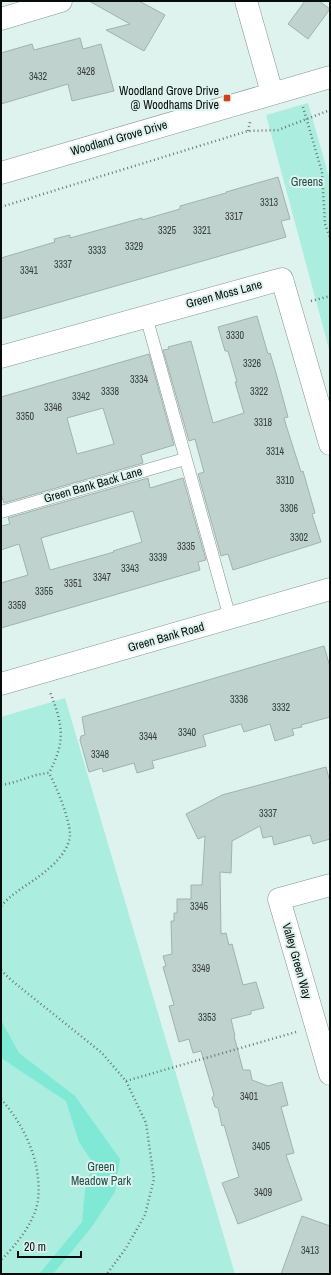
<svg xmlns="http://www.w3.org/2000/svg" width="331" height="1275" font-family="'Archivo Narrow',sans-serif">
<rect width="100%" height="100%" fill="#dff3ee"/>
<path fill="#abeddf" d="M308,103L330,180V353L266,115Z
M65,698L235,1274H1V717Z"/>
<path fill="#80e9d6" d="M1,1020L19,1053L75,1096L120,1159L115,1192L91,1228L53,1274H39L82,1222L85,1190L93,1163L79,1142L66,1101L1,1058Z"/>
<path fill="#bfd2ce" stroke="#a0b2ae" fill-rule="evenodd" d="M89,1H139L165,15L144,51L106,30L130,24Z
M305,1H319L330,9L308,39L288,24Z
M80,38L83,49L101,44L114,91L72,101L68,84L1,104V53L32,44L34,50Z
M278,177L290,219L281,221L286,237L1,319V258L55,242L54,239L70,235V238L142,218V220L180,209V206L226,193V192Z
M257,316L268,354L270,353L276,373L288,417L284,418L286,425L301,472L303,471L315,513L312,514L321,542L233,570L228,554L221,556L198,474L204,472L195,439L189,441L163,350L169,349L168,347L191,341L213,423L244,413L235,382H237L228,351H225L218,327Z
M149,354L174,445L141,455L143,463L4,503L1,494V397ZM103,408L114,444L77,454L67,418Z
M148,478L150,488L183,478L206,560L198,562L200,570L1,628V583L28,575L19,544L1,550V526L10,524L8,518ZM133,511L142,542L113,551L114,552L50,570L41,538Z
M324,646L330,667V717L301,725L302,727L292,729L294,735L275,741L270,724L244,732L241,724L203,735L206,746L152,761L154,768L137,773L134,763L103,772L102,768L89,772L80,740L81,736L85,735L82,717Z
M326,767L330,782V839L313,844L310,835L274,845L272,836L263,838L260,826L232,841L231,873L220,872L221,934L226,933L229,945L232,944L243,985L256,982L264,1008L251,1011V1014L231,1019L235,1036H234L243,1070H250L252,1080L268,1086L282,1082L288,1105L281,1107L294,1153L286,1155L302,1200L238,1224L222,1183L239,1177L224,1125L222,1126L218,1108L215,1107L212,1098L214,1095L201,1051L193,1053L189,1039L179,1042L169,1006L174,1005L163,967L166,966L163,956L172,954L171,921H174V913H177V899H191V885H202L205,836L198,839L186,814L222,795Z
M302,1216L330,1226V1274H281Z"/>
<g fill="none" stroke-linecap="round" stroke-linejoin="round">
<defs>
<path id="service" d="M146,316L230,618
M1,512L185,459"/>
<path id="minor" d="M1,19L61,1
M1,357L282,279L330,444
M330,885L279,899L330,1074"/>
<path id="tertiary" d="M246,1L272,93
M1,173L330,77
M1,684L330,589"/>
</defs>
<use href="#service" stroke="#839591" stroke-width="13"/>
<use href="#minor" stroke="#839591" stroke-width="23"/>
<use href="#tertiary" stroke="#839591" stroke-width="23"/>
<path stroke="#697672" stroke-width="2.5" stroke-dasharray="1 3" stroke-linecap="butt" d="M303,107L322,172L325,224L330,238
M248,131L250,122
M1,207L248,131L278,130L330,110
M311,301L330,296
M1,785C18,783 32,774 49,773C66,741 63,725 50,692
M1,906C14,891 32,883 47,870C57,862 70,848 70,834C69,817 57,788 49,773
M1,970L11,980L102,1053L126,1081L146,1123L154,1179L145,1215L126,1248L107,1274
M126,1081L296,1032
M1,1099C25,1126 42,1163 38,1200C35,1222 16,1245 1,1260"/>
<use href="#service" stroke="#fff" stroke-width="12"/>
<use href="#minor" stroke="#fff" stroke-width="22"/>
<use href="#tertiary" stroke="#fff" stroke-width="22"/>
</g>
<rect fill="#cb421b" stroke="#dff3ee" stroke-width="1.5" x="223" y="94" width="8" height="8" rx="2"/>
<g text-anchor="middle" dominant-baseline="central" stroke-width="4" stroke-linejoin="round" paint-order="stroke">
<g font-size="10" fill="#353e3c">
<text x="86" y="71">3428</text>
<text x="38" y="76">3432</text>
<text x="269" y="202">3313</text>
<text x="234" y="216">3317</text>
<text x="167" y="230">3325</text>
<text x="202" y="230">3321</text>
<text x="134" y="246">3329</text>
<text x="97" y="250">3333</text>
<text x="63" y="264">3337</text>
<text x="29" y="270">3341</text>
<text x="235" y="335">3330</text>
<text x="252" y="363">3326</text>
<text x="139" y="379">3334</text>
<text x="110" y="391">3338</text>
<text x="259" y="391">3322</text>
<text x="81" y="396">3342</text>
<text x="53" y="407">3346</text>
<text x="25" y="416">3350</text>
<text x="263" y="422">3318</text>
<text x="275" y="451">3314</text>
<text x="285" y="480">3310</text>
<text x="289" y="508">3306</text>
<text x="299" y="537">3302</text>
<text x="186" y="546">3335</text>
<text x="158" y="557">3339</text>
<text x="130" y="568">3343</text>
<text x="102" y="577">3347</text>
<text x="73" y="583">3351</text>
<text x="44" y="591">3355</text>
<text x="17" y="605">3359</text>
<text x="239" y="699">3336</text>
<text x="281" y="707">3332</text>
<text x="187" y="732">3340</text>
<text x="148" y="736">3344</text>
<text x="100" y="754">3348</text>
<text x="268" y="813">3337</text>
<text x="199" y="906">3345</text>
<text x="201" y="968">3349</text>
<text x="207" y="1017">3353</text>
<text x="249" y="1096">3401</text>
<text x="261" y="1146">3405</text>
<text x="263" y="1192">3409</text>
<text x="310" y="1250">3413</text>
</g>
<g font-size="12" fill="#070d0b" stroke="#dff3ee" text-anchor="end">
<text x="219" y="91">Woodland Grove Drive<tspan x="219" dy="14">@ Woodhams Drive</tspan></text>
</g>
<g font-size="12" fill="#070d0b" stroke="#dff3ee">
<text transform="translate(119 138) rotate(-16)">Woodland Grove Drive</text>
<text transform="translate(224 294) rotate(-15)">Green Moss Lane</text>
<text transform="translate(93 485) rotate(-16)">Green Bank Back Lane</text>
<text transform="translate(166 637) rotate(-16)">Green Bank Road</text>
<text transform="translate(297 961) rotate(74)">Valley Green Way</text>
</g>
<g font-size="12" fill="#235249" stroke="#dff3ee">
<text x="307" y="182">Greens</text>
<text x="101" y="1167">Green<tspan x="101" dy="14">Meadow Park</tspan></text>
</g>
</g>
<rect width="331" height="1275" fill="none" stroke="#070d0b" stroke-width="4"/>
<path d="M18 1251v6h63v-6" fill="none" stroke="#070d0b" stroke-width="2"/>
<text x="24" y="1251" font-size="12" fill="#070d0b" stroke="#dff3ee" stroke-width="3" paint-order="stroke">20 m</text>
</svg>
